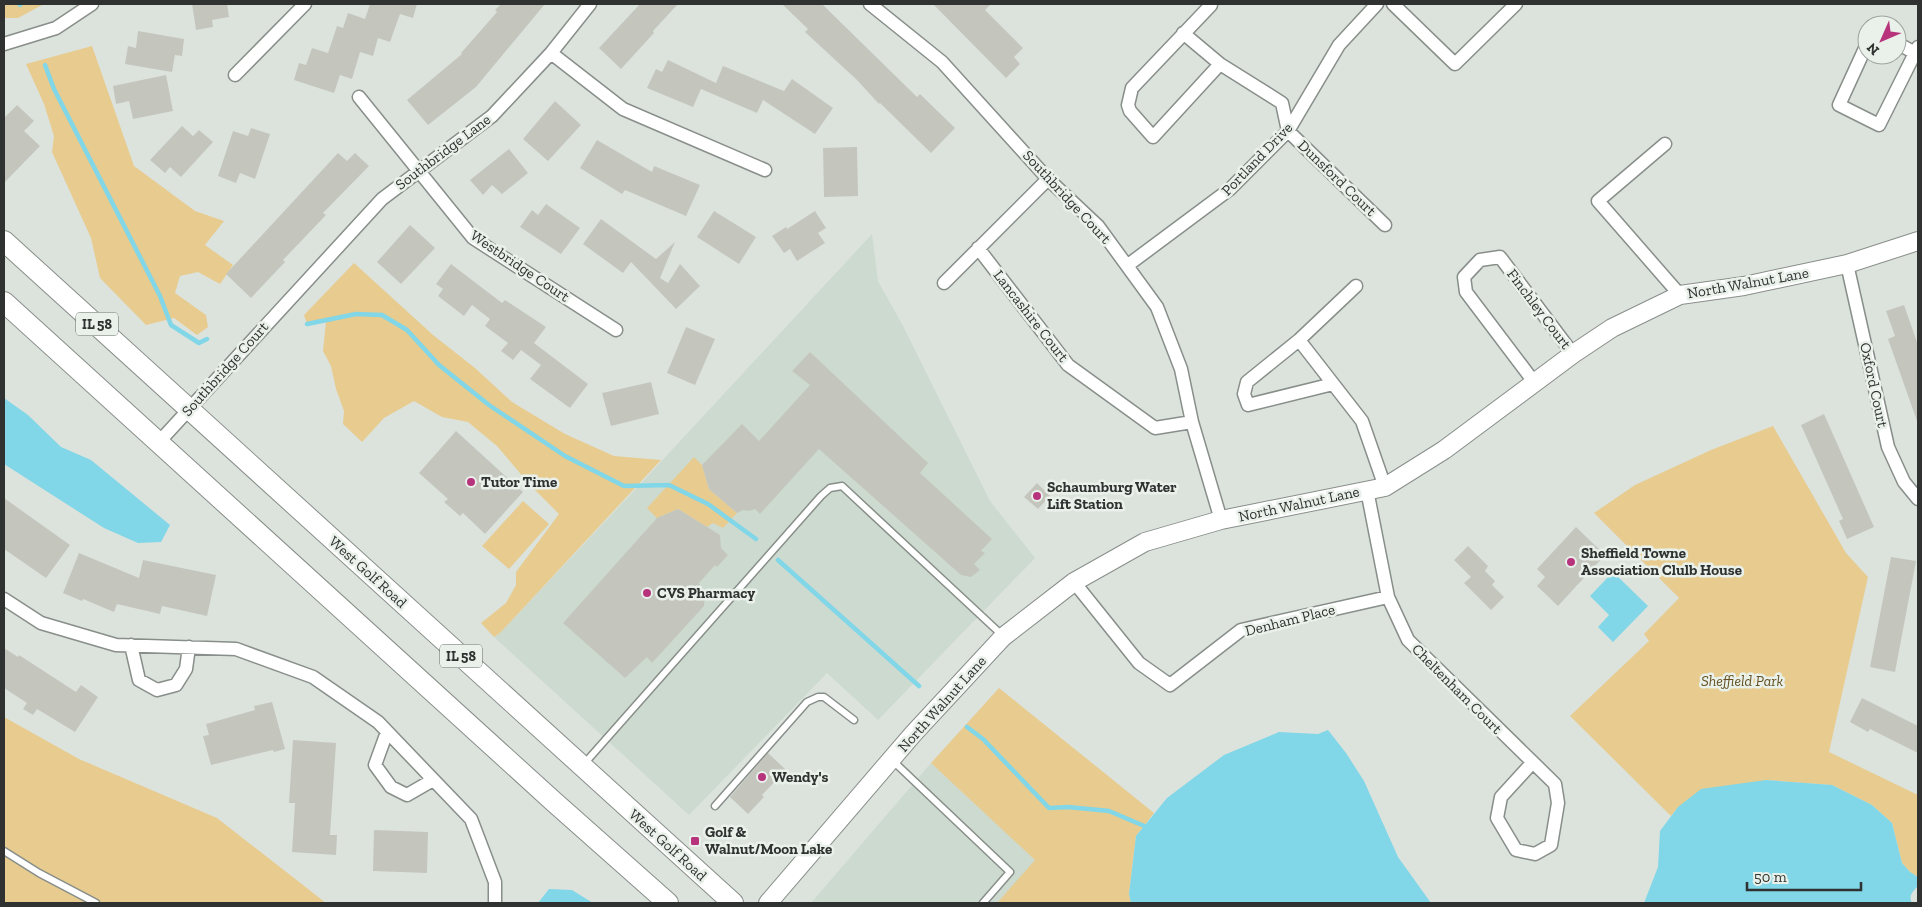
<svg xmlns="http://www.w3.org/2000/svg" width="1922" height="907" font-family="'Zilla Slab',serif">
<rect width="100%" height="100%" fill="#dce3dd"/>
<path fill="#cddacf" d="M872,234L878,281L903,326L990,501L1035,558L878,720L827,673L689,815L494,637L500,633L632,493Z
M931,763L1036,860L1019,879L997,903H811Z"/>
<path fill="#e7cb8f" d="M4,4H44L18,18H4Z
M92,46L134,166L195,211L224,221L205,245L233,265L220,284L198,272L180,276L175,293L206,315L208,327L197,335L174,318L146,325L100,278L91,238L52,152L54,136L44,104L26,64Z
M354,263L433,335L475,368L512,402L565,434L614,456L661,460L500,633L494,637L481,623L506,603L516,585V572L559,514L530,485L497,446L468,422L442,417L414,401L384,418L362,442L343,424L344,411L336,389L331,366L323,351L326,321L307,324L304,315Z
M1773,426L1846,553L1868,577L1829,752L1918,795V877L1910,872L1902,863L1892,823L1872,805L1832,785L1766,780L1678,807L1671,816L1570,716L1649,641L1644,634L1679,598L1594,513L1635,485L1711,450Z
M694,457L702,465L709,489L737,513L723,528L713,523L707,527L678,509L657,518L647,508Z
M523,501L549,524L509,569L482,546Z
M999,688L1154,813L1136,836L1129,894L1131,903H997L1035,860L931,763Z
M4,717L79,759L217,818L326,903H4Z"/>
<path fill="#81d6e7" d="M4,398L28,415L61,447L91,460L170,525L161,542L138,543L104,528L4,464Z
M1613,572L1648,606L1613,642L1598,627L1609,615L1590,596Z
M1328,730L1346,753L1364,781L1398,857L1431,903H1131L1129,894L1136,836L1167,798L1224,755L1279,732L1318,734Z
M1766,780L1832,785L1872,805L1892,823L1902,863L1910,872L1918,877V886C1913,891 1908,896 1912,903H1644L1658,867L1660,831L1678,807L1701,789Z
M549,889L572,890L593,903H538Z"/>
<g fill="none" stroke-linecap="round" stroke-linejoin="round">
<path stroke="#81d6e7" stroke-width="4.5" d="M19,4L20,5
M45,65L54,89L160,296L171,325L199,343L207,339
M307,324L356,314L382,315L407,330L439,365L489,405L565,456L624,486L669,485L708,504L756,539
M778,560L919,686
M967,727L983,739L1049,808L1068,807L1109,811L1149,828"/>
</g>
<path fill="#c4c6be" d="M192,4H227L229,17L212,20L213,27L196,30Z
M370,4H417L413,18L400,14L390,42L378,38L373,56L360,52L352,79L340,75L334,93L294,80L299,63L306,65L312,48L328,53L337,26L343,28L348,13L365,19Z
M501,4H545L476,87L428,125L407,100L462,54L461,53L497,12L495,10Z
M640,4H678L653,31L654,33L621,69L599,48Z
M782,4H822L917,97L920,94L955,128L931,153L880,103L879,104L857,80L805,32L808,29Z
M933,4H991L985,10L1023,48L1014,57L1020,64L1006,78Z
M138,31L184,39L182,56L175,55L172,72L125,64L128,46L136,48Z
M668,60L716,83L723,66L784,91L792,79L833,108L815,134L763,100L757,113L701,89L693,107L647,88L656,69L662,72Z
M166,75L173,111L133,119L129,101L116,104L113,86Z
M555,101L581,125L548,161L523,139Z
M17,105L34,121L24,131L40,146L4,183V118Z
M182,126L193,136L199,130L213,142L181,177L170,167L165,173L150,160Z
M251,128L270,134L255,179L240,173L236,183L218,176L233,131L248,136Z
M597,140L652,172L654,166L700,185L686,216L625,190L622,194L580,168Z
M857,147L858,196L824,197L823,148Z
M509,149L528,173L502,194L492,185L483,195L470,180Z
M338,153L347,161L355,153L369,166L323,213L326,215L283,260L285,262L251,298L226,274Z
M546,204L580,228L561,254L520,227L532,210L538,215Z
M714,211L756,237L739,264L697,237Z
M815,211L826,228L818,233L825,243L797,261L790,249L784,253L772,236L786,227L787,229Z
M601,219L656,259L675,242L660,278L668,283L680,264L700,286L676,309L631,262L623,273L583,244Z
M410,225L435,248L401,284L377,262Z
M451,264L502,303L505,300L546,327L534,343L588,384L570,408L530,379L541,365L521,350L513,360L501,351L508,343L485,326L490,319L472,305L464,316L438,296L443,289L436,284Z
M1904,305L1918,345V420L1917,421L1888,339L1895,336L1886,311Z
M686,327L715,339L695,385L667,373Z
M810,352L928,463L920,473L992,539L981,551L985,553L974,564L980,570L971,577L961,575L819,449L760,514L755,509L749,511L743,510L737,513L709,489L702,465L742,424L759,441L810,385L792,371Z
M651,382L659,414L611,426L602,393Z
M1824,414L1874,527L1847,539L1839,521L1843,519L1801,425Z
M456,431L523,492L485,534L463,513L460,516L444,502L448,499L419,473Z
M1037,483L1050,496L1038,509L1024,497Z
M4,498L70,545L46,578L4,549Z
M678,509L720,535L721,548L728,555L717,567L715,565L699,583L705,597L704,606L652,663L647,657L625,678L563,623L657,518Z
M1576,527L1605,555L1558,606L1537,586L1545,577L1537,569Z
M1468,546L1488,566L1485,571L1495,581L1492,585L1504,597L1491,610L1464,583L1471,577L1454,560Z
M79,553L139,578L143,560L216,575L207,616L162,606L160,614L117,604L114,612L83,599L82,601L63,593Z
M1891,557L1916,561L1895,672L1870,667Z
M4,648L18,657L19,655L76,692L81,685L98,697L75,732L37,709L33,715L23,709L27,703L4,688Z
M1862,698L1918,726V753L1870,729L1868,732L1850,722Z
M272,702L285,749L274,752L273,750L211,765L203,736L209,735L206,724L255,710L254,706Z
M293,740L336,743L330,835H337L336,855L292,852L295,803H289Z
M768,753L786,770L762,795L764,797L748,814L730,797Z
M374,830L428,832L427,873L373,871Z"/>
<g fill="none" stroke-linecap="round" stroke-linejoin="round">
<defs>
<path id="lane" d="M892,760L1010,872L983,903
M584,764L821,496L830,488L842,486L1002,635
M715,806L807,702L818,697H824L854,720
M4,851L39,873L96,903"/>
<path id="street" d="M870,4L942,62L1048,179L1098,226L1157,307L1181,369L1192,422L1221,520
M1393,4L1455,64L1516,4
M1211,5L1132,88L1128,105L1130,111L1153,137L1220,64
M1183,33L1220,64L1282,103L1288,131L1385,225
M1897,43L1915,53
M4,44L56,28L92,4
M1867,44L1839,105L1879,125L1918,47
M551,53L623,109L765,170
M235,75L305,4
M359,97L473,238L616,330
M1665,144L1598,201L1680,295
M978,248L1068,365L1155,428L1192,422
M1847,264L1888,447L1904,482L1918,499
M1128,265L1230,189L1288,131L1339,45L1377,4
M944,283L1048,179
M1299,340L1362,421L1385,487
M1534,382L1466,292L1464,277L1480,260L1500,257L1573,354
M1333,384L1248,405L1244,394L1247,382L1299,340L1356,286
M159,442L382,199L492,116L551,53L590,4
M1367,490L1388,597L1408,640L1555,784L1558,803L1551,845L1535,854L1516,850L1497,818L1501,797L1532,763
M1074,582L1139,663L1170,685L1241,630L1388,597
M4,599L41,623L116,645L236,649L313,677L378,722L471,819L495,882V903
M131,645L139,680L157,690L176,685L186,669L189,647
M387,732L375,765L391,787L407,795L433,780"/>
<path id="secondary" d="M768,903L913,734L1003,637L1074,582L1145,542L1221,520L1385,487L1444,450L1573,354L1612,328L1680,295L1744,286L1847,264L1918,241"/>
<path id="primary" d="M4,241L733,903
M4,302L553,801L668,903"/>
</defs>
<use href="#lane" stroke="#888e89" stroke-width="9"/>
<use href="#street" stroke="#888e89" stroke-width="15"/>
<use href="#secondary" stroke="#888e89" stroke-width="20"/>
<use href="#primary" stroke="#888e89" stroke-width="22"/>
<use href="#lane" stroke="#fff" stroke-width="6"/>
<use href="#street" stroke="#fff" stroke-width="12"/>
<use href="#secondary" stroke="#fff" stroke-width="18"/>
<use href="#primary" stroke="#fff" stroke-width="20"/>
</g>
<g fill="#b7347d" stroke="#e9f1ea" stroke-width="2">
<circle cx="471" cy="482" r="5"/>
<circle cx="1037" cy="496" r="5"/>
<circle cx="1571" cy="562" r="5"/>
<circle cx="647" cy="593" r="5"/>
<circle cx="762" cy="777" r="5"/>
<rect x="690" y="836" width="10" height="10" rx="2.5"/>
</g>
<g text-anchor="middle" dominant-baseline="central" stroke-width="5" stroke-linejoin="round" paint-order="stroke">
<g fill="#e9f1ea" stroke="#676b68" stroke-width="1">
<rect x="76" y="312.5" width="42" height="23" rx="4"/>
<rect x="440" y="644.5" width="42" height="23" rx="4"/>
</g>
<g font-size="14" font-weight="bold" fill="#2f3230">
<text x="97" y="324">IL 58</text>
<text x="461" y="656">IL 58</text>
</g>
<g font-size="15" fill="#2f3230" stroke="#e9f1ea">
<text transform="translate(443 152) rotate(-37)">Southbridge Lane</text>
<text transform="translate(1257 159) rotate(-46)">Portland Drive</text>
<text transform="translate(1337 178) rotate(44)">Dunsford Court</text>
<text transform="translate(1067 197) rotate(47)">Southbridge Court</text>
<text transform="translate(520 266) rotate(34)">Westbridge Court</text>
<text transform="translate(1748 283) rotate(-10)">North Walnut Lane</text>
<text transform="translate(1539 309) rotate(53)">Finchley Court</text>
<text transform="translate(1031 316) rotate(52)">Lancashire Court</text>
<text transform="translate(225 369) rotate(-48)">Southbridge Court</text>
<text transform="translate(1874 385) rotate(78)">Oxford Court</text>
<text transform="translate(1299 504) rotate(-12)">North Walnut Lane</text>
<text transform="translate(368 572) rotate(42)">West Golf Road</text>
<text transform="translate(1290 620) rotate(-14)">Denham Place</text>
<text transform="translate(1457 689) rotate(45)">Cheltenham Court</text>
<text transform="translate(942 704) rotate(-48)">North Walnut Lane</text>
<text transform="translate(668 845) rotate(42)">West Golf Road</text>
</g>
<g font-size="15" font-weight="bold" fill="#2f3230" stroke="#e9f1ea" text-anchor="start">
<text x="481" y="482">Tutor Time</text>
<text x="1047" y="487">Schaumburg Water<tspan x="1047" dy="17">Lift Station</tspan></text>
<text x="1581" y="553">Sheffield Towne<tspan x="1581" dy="17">Association Clulb House</tspan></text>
<text x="657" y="593">CVS Pharmacy</text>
<text x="772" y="777">Wendy's</text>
<text x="705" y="832">Golf &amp;<tspan x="705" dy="17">Walnut/Moon Lake</tspan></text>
</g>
<g font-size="15" font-style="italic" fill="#645021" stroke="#e9f1ea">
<text x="1742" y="681">Sheffield Park</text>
</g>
</g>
<rect width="1922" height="907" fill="none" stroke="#2f3230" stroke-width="10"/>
<g transform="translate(1882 40) rotate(225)"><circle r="24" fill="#e9f1ea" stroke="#9fa5a0"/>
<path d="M0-4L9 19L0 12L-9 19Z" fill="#b7347d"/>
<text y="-8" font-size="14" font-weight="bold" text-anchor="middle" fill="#2f3230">N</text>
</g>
<path d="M1747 882v8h114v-8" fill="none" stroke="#2f3230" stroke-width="2.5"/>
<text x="1754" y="882" font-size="15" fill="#2f3230" stroke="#e9f1ea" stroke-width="4" paint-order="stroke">50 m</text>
</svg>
